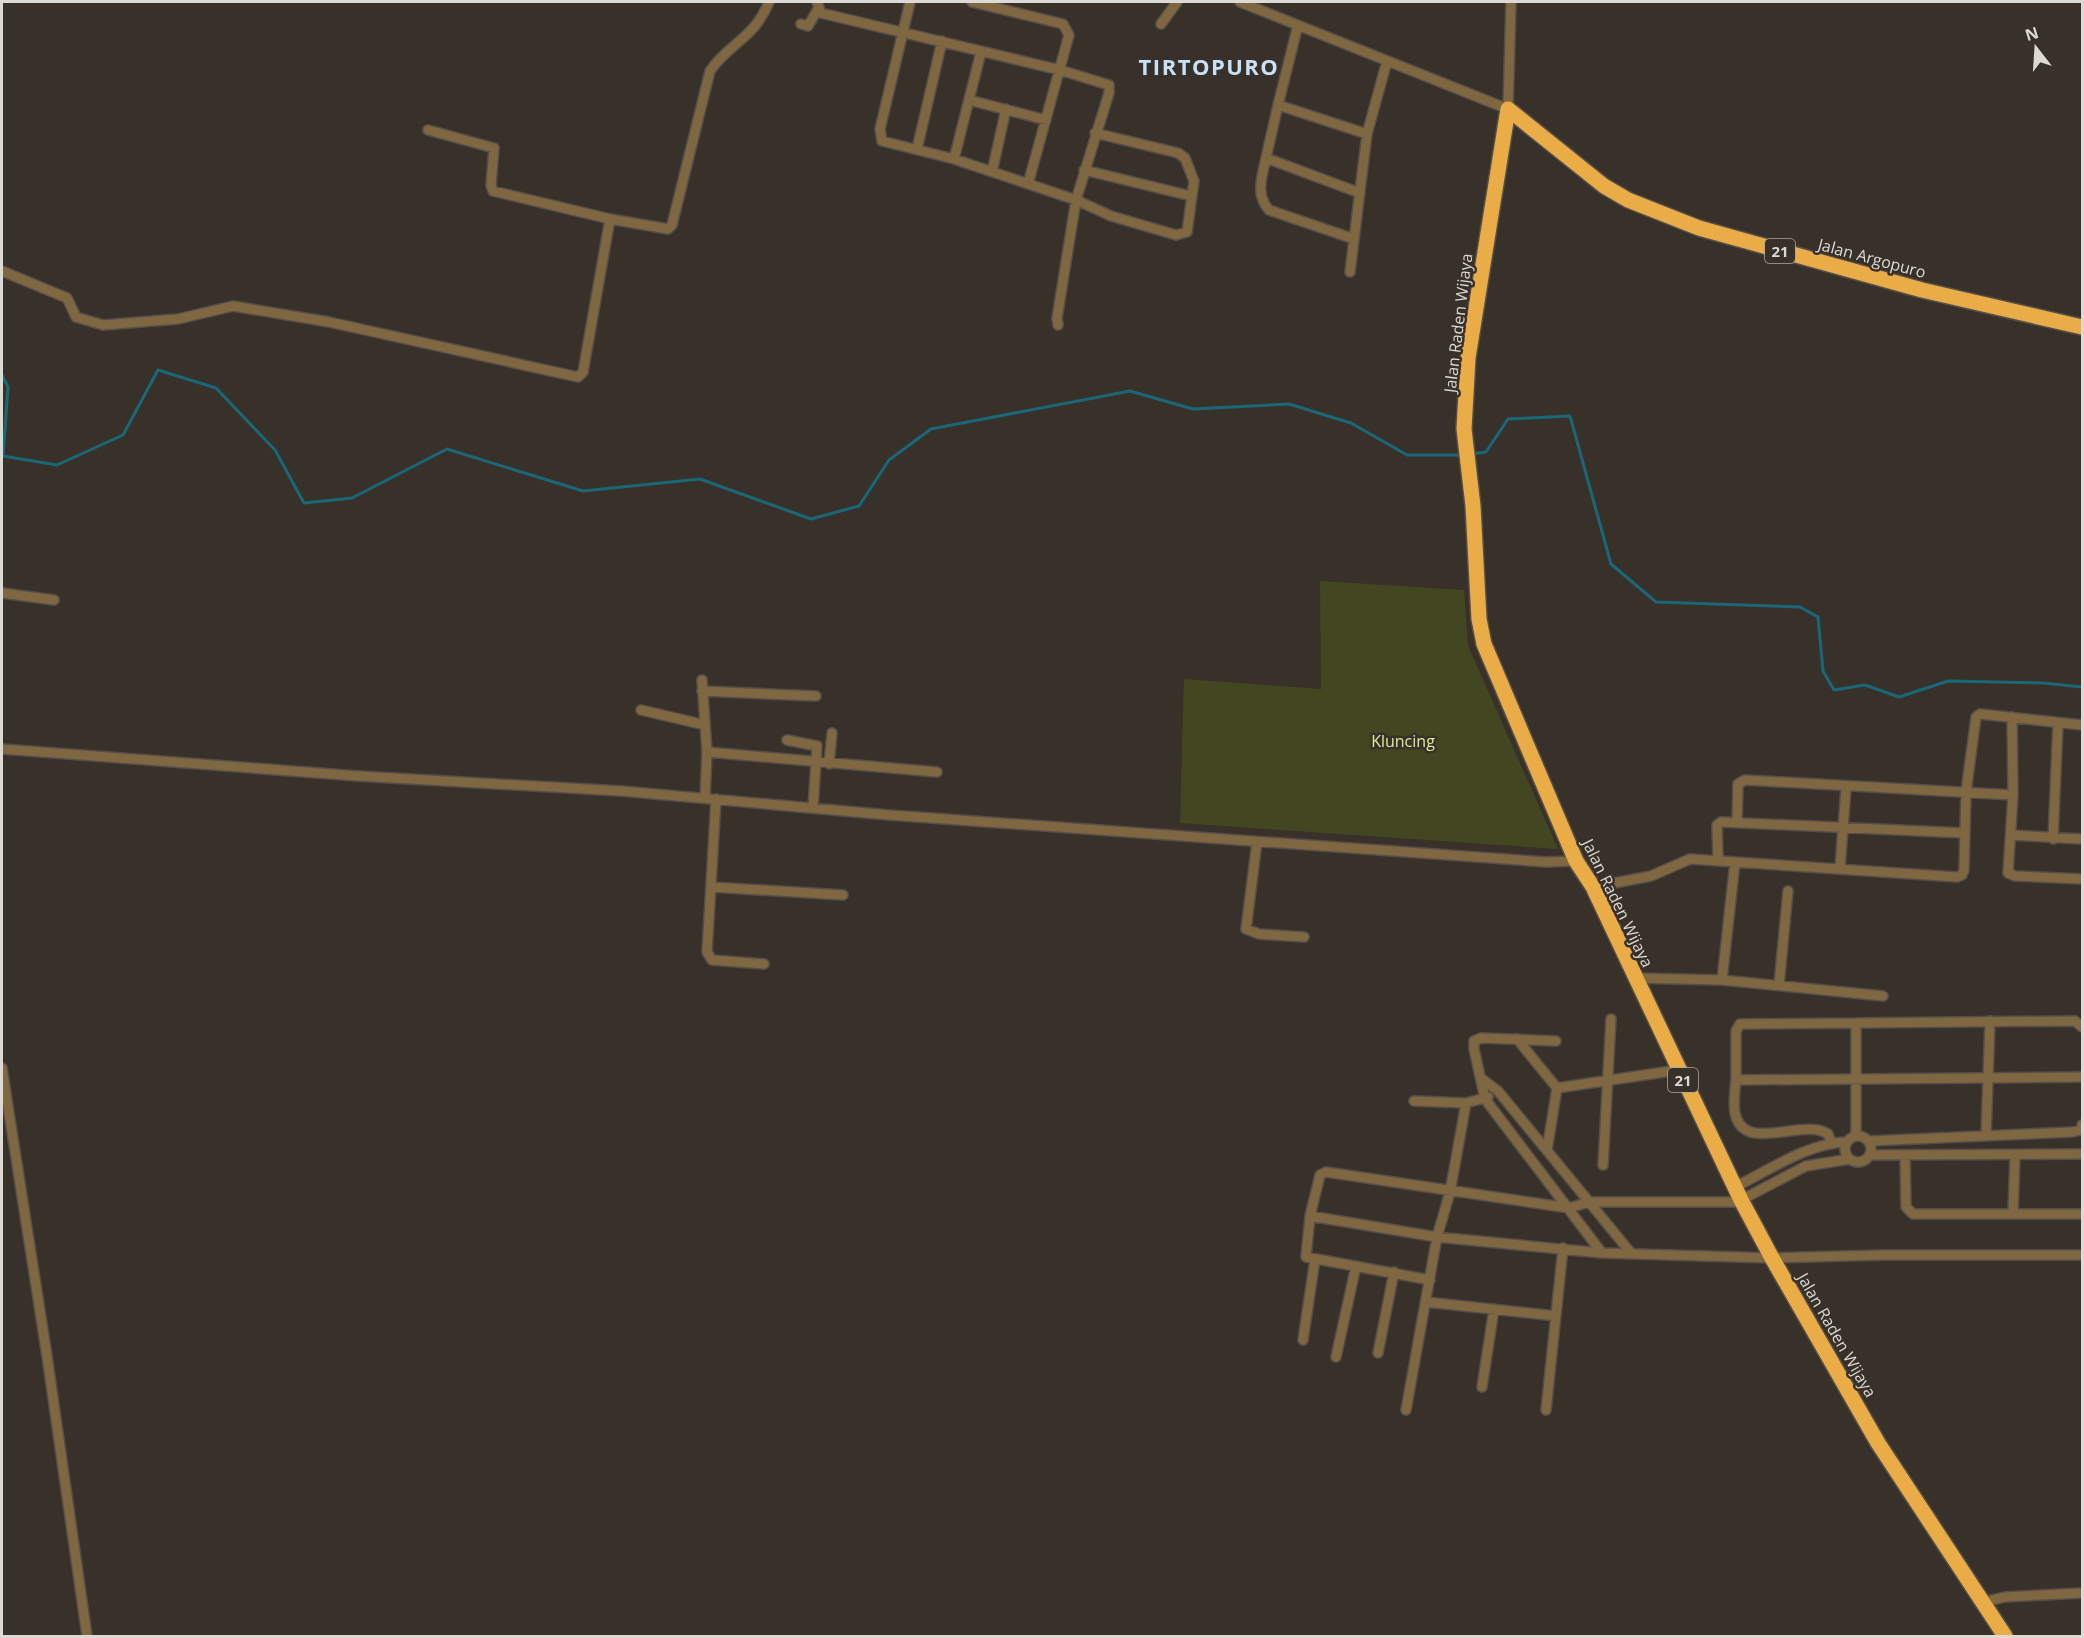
<svg xmlns="http://www.w3.org/2000/svg" width="2084" height="1638" font-family="'Open Sans',sans-serif">
<rect width="100%" height="100%" fill="#38312a"/>
<path fill="#424722" d="M1320,581L1464,590L1468,646L1558,849L1180,823L1184,679L1321,689Z"/>
<g fill="none" stroke-linecap="round" stroke-linejoin="round">
<path stroke="#1a6778" stroke-width="3" d="M2,375L8,387L3,456L57,465L123,435L158,370L216,388L275,450L304,503L352,498L447,449L583,491L700,479L811,519L859,506L889,460L931,429L1130,391L1193,409L1289,404L1351,423L1407,455H1462
M1471,454L1486,452L1508,419L1570,416L1611,564L1656,602L1800,607L1818,617L1823,671L1834,690L1865,685L1899,697L1948,681L2043,683L2082,687"/>
<defs>
<path id="minor" d="M817,2L821,13L1060,70L1109,85V93L1076,200L1057,318L1058,325
M910,2L880,129L882,141L954,159L1076,200L1111,216L1176,235L1187,232L1194,181L1185,158L1178,153L1095,133
M972,2L1063,24L1069,35L1028,184
M1240,2L1508,109L1511,2
M801,24L808,26L818,9
M1161,24L1177,2
M1298,25L1278,105L1367,134
M969,100L1046,120
M1278,105L1266,158L1360,193
M428,130L494,148L491,185L493,191L610,219
M917,149L942,41
M1266,158C1262,177 1255,194 1269,210L1354,239
M954,159L981,52
M1084,170L1191,196
M992,172L1006,109
M2,271L67,298L76,317L103,325L178,319L233,306L329,322L578,377L583,372L610,219L668,229L672,225L710,71C729,43 754,39 769,2
M1350,272L1367,134L1387,61
M2,593L54,600
M702,680L707,752L705,798
M702,691L816,696
M641,710L705,725
M2012,717L2013,795L2008,873L2015,876L2082,879
M787,740L817,746L813,808
M2,749L358,776L621,791L889,815L1546,862L1576,861
M707,752L937,772
M829,764L832,733
M716,799L707,952L712,960L764,964
M1737,822L1738,784L1745,780L2013,795
M2011,835L2082,839
M2053,839L2058,723
M1257,842L1246,929L1259,934L1304,937
M1718,859L1717,825L1721,822L1964,833
M1840,868L1846,788
M711,887L843,895
M1593,887L1651,876L1690,859L1957,877L1962,875L1964,870L1966,792L1976,717L1980,714L2082,725
M1634,978L1722,980L1883,996
M1722,980L1735,862
M1779,985L1788,891
M1856,1023L1740,1024L1736,1031V1080L2082,1077
M1517,1039L1557,1088L1547,1150
M1556,1041L1481,1038L1474,1041V1049L1485,1099L1602,1253
M2,1068L47,1356L87,1636
M1482,1079L1498,1091L1631,1253
M1736,1080C1735,1090 1733,1103 1735,1113C1743,1155 1804,1117 1828,1134L1831,1142
M1557,1088L1678,1070
M1414,1101L1466,1103L1488,1097
M1845 1149a13 13 0 1 1 26 0a13 13 0 1 1-26 0Z
M1856,1136V1023L2075,1021L2082,1027
M1986,1136L1990,1021
M1869,1141L2072,1132L2081,1130L2082,1125
M1870,1155L2082,1154
M1905,1155L1906,1207L1913,1214H2082
M1603,1165L1611,1019
M1735,1187C1770,1170 1807,1143 1847,1142
M1741,1200L1806,1166L1850,1159
M2013,1214L2015,1155
M1310,1216L1437,1237L1602,1253L1772,1258L1884,1255H2082
M1430,1280L1306,1257L1310,1216L1320,1175L1326,1172L1569,1208L1589,1202H1742
M1426,1302L1556,1316
M1303,1340L1315,1259
M1378,1353L1394,1272
M1336,1357L1356,1266
M1482,1387L1494,1309
M1406,1410L1437,1237L1450,1192L1466,1103
M1546,1410L1563,1248
M1983,1602L2005,1597L2082,1593"/>
<path id="highway" d="M2005,1636L1878,1443L1772,1258L1741,1200L1593,887L1576,861L1484,644L1479,619L1473,506L1464,429L1468,358L1508,109L1604,186L1628,200L1699,228L1922,290L2082,327"/>
</defs>
<use href="#minor" stroke="#564f49" stroke-width="12"/>
<use href="#highway" stroke="#564f49" stroke-width="18"/>
<use href="#minor" stroke="#7f6742" stroke-width="9"/>
<use href="#highway" stroke="#e9ac46" stroke-width="15"/>
</g>
<g text-anchor="middle" dominant-baseline="central" stroke-width="5" stroke-linejoin="round" paint-order="stroke">
<g fill="#38312a" stroke="#aca7a1" stroke-width="1.5">
<rect x="1765" y="239" width="30" height="24" rx="4.5"/>
<rect x="1668" y="1068" width="30" height="24" rx="4.5"/>
</g>
<g font-size="15" font-weight="bold" fill="#ddd9d4">
<text x="1780" y="251">21</text>
<text x="1683" y="1080">21</text>
</g>
<g font-size="16" fill="#ddd9d4" stroke="#38312a">
<text transform="translate(1872 258) rotate(15)">Jalan Argopuro</text>
<text transform="translate(1458 323) rotate(-83)">Jalan Raden Wijaya</text>
<text transform="translate(1618 903) rotate(64)">Jalan Raden Wijaya</text>
<text transform="translate(1837 1335) rotate(60)">Jalan Raden Wijaya</text>
</g>
<g font-size="16" fill="#deeb98" stroke="#38312a">
<text x="1403" y="741">Kluncing</text>
</g>
<g font-size="22" font-weight="bold" letter-spacing="1.5" fill="#c9e1f7" stroke="#38312a">
<text x="1209" y="66">TIRTOPURO</text>
</g>
</g>
<rect width="2084" height="1638" fill="none" stroke="#ddd9d4" stroke-width="6"/>
<g transform="translate(2036 48) rotate(343)" stroke="#38312a" stroke-width="4.5" paint-order="stroke">
<path d="M0-4.5L10 22L0 15L-10 22Z" fill="#ddd9d4"/>
<text y="-9" font-size="16" font-weight="bold" text-anchor="middle" fill="#ddd9d4">N</text>
</g>
</svg>
